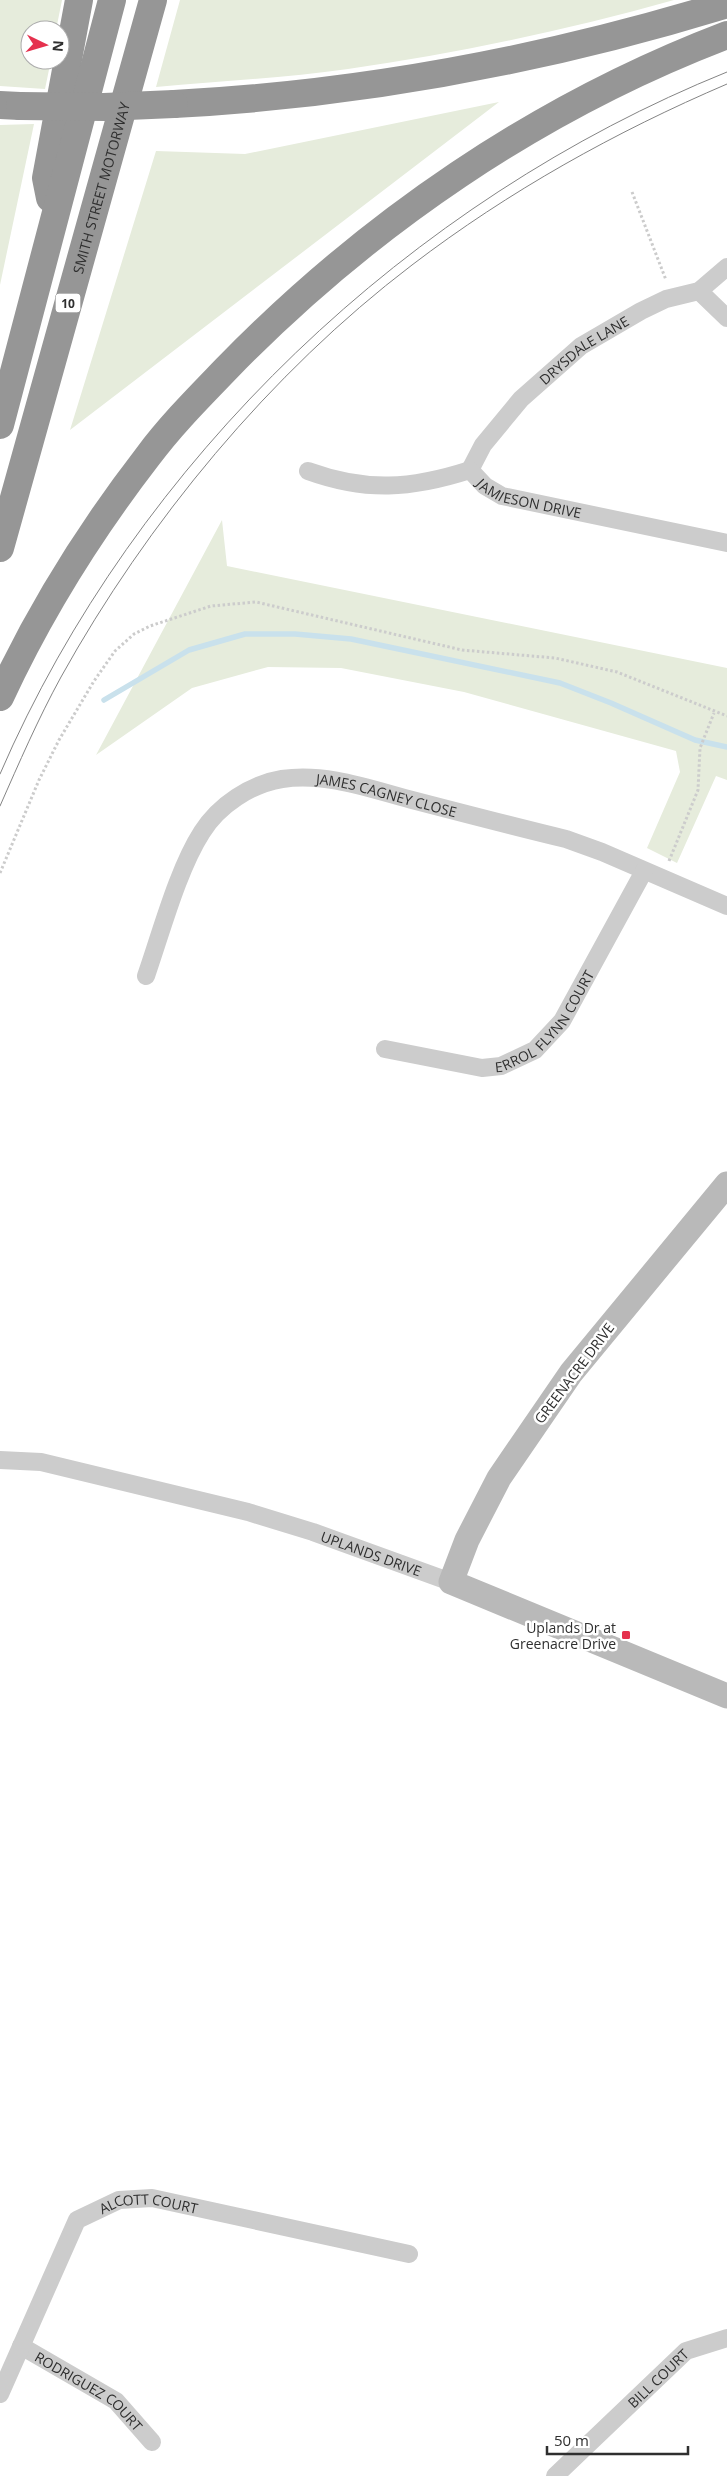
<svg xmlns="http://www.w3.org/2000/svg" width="727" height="2476" font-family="'Open Sans',sans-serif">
<rect width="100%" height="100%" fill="#fff"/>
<path fill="#e6ecdc" d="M0,0H62L56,30H30V60H51L45,89L0,86Z
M180,0H674C568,30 458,53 348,69C285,78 220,81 156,87Z
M499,102L70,430L156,151L245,154Z
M34,124L0,285V125Z
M222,520L227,566L727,668V780L716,776L677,863L647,848L680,772L676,751L464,692L341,668L268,667L192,688L96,755Z"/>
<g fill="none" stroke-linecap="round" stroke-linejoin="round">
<path stroke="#c9e1ec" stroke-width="5.5" d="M104,700L189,650L245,634H295L351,639L560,683L611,703L695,740L727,747"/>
<path stroke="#ccc" stroke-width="3" stroke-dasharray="2.5 2.5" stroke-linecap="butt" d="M632,192L666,280
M669,861L698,790L700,748L714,713
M0,873L39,780L59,740L94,681L115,651L134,634L150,626L211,606L256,602L462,650L555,658L617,672L727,716"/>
<g stroke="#ccc" stroke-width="18">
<path d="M699,291L727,318"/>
<path id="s1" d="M470,470L483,445L521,399L581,346L641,311L666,299L699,291L727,267"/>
<path id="s2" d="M308,471C366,492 411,489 470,470L485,486L502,496L727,543"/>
<path id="s3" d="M146,976C161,933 178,869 202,832C219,805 251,784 282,779C327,772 373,790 416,801C466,814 516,827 566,839L602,852L727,906"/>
<path id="s4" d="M385,1049L482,1068L501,1066L535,1050L562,1021L644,871"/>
<path id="s5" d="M0,1460L41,1462L248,1512L313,1532L451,1582"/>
<path id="s6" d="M21,2346L116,2401L152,2442"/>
<path id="s7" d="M0,2394L77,2220L119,2200L152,2198L409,2254"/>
<path id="s8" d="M555,2476L686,2351L727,2338"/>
</g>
<path stroke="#b9b9b9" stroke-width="25" d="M727,1184L571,1373L499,1478L467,1540L451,1582L727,1696"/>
<g stroke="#969696" stroke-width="28">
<path d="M174,104C365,94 545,60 727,4"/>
<path d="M0,105L20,106"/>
<path d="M50,198L46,178L79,0"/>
<path d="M0,425L112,0"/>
<path id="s9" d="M0,548L153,0"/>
<path d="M0,697C40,611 90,531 148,456C171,425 199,397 226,369C367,224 538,107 727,35"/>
</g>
<path stroke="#848484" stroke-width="1" d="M0,774C136,459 410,200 727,72
M0,806C19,763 38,719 61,677C147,522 270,373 412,265C509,191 615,132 727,84"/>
<path stroke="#969696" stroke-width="28" d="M20,106L104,107L174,104"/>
</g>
<rect fill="#e5314e" stroke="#fff" stroke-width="2" x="621" y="1630" width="10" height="10" rx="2.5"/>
<g text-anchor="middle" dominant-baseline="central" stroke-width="5" stroke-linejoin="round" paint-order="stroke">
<rect fill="#fff" stroke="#6d6d6d" stroke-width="1" x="55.5" y="293.5" width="25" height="19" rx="4"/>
<g font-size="12" font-weight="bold" fill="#2f2f2f">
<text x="68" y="303">10</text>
</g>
<g font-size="14" fill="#2f2f2f" stroke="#fff">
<text stroke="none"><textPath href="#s9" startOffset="374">SMITH STREET MOTORWAY</textPath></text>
<text stroke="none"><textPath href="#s1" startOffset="168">DRYSDALE LANE</textPath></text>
<text stroke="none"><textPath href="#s2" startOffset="234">JAMIESON DRIVE</textPath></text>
<text stroke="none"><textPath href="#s3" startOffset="360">JAMES CAGNEY CLOSE</textPath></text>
<text stroke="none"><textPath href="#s4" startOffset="182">ERROL FLYNN COURT</textPath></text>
<text transform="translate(574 1373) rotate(-53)">GREENACRE DRIVE</text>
<text stroke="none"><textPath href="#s5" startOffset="384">UPLANDS DRIVE</textPath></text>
<text stroke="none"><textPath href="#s7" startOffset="266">ALCOTT COURT</textPath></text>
<text stroke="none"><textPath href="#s8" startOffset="142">BILL COURT</textPath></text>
<text stroke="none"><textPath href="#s6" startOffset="82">RODRIGUEZ COURT</textPath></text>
</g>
<g font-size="14" fill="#2f2f2f" stroke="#fff" text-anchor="end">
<text x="616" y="1627">Uplands Dr at<tspan x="616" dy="16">Greenacre Drive</tspan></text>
</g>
</g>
<g transform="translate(45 45) rotate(95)"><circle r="24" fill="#ffffff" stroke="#acacac"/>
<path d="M0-4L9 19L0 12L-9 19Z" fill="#e5314e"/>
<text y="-8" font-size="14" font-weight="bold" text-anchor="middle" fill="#2f2f2f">N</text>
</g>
<path d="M547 2446v8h141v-8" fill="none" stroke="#2f2f2f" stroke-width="2.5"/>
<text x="554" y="2446" font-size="15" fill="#2f2f2f" stroke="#ffffff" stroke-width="4" paint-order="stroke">50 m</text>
</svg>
